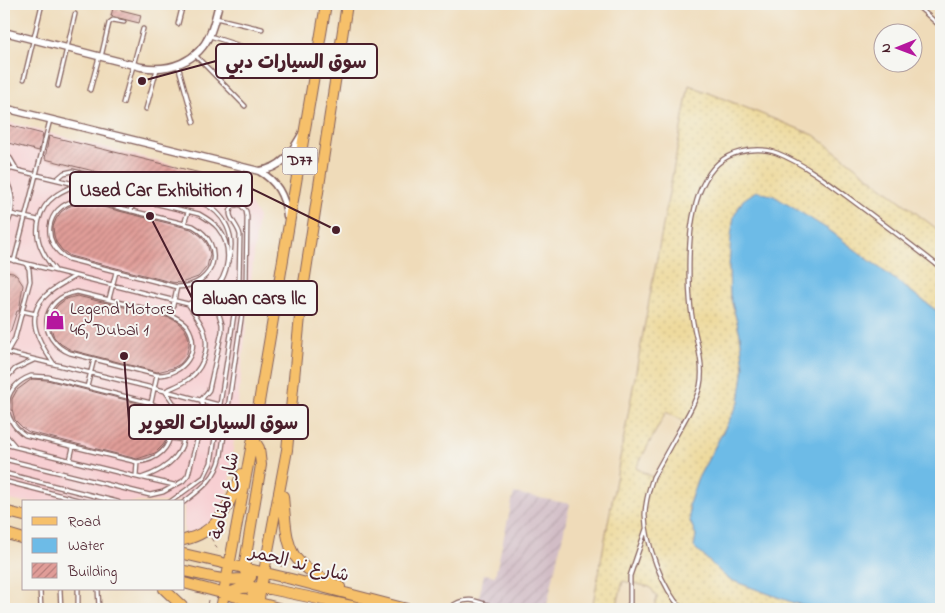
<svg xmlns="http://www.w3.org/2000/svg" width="945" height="613" font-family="'Indie Flower','Playpen Sans Arabic',sans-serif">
<defs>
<pattern id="industrial-furrows" width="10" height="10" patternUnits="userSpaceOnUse" patternTransform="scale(1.25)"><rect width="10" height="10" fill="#d2bdc6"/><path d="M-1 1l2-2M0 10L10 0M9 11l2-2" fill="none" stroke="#b6a2aa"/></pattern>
<pattern id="sand-dots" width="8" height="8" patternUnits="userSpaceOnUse" patternTransform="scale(1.25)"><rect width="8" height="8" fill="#eeda9e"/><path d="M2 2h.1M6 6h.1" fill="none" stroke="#cebb88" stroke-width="1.8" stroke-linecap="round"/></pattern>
<pattern id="building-hatch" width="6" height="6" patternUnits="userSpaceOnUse" patternTransform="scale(1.25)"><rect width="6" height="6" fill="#e09d98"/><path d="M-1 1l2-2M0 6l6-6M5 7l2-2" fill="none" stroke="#b87f7c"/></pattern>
</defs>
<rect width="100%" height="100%" fill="#f6f6f2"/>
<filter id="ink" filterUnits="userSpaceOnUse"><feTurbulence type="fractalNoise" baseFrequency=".02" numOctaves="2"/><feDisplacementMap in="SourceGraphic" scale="10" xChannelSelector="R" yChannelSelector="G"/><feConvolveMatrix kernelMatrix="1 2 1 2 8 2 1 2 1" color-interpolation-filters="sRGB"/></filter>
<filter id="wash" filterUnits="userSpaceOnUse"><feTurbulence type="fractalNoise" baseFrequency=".0096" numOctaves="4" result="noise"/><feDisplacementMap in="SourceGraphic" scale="20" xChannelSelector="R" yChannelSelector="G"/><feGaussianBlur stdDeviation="1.12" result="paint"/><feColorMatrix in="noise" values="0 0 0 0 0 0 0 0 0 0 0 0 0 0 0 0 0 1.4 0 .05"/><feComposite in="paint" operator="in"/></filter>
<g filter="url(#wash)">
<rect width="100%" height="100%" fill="#efdbb9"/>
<path fill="#f7cfd2" d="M4,121L238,182L258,216L228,496L213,522L184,537V502H24V503L4,499Z"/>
<path fill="url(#industrial-furrows)" d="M514,493L570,504L546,609H507L478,602L484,574L495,576Z"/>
<path fill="url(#sand-dots)" stroke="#9c7c64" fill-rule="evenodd" d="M689,85L814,135L941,232V314L829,230L743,200L734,217L729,267L730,295L740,334L744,367L739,402L697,480L689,504L690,521L696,535L694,547L728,579L794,603L820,609H654L657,597L650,587L623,581L616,609H592ZM666,412L687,423L656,479L636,468Z"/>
<path fill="#6dbbe7" stroke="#5c6d89" d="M756,191L774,196L829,230L941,314V609H820L794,603L728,579L694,547L696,535L690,521L689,504L697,480L739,402L744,367L740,334L730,295L729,267L731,236L734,216L743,200Z"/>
<g id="blocks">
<path fill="url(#building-hatch)" d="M113,8L141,15L139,23L111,16Z
M4,124L43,134L39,151L4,142Z
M49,136L233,181L227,204L45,159Z
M77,203L91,204L191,229L201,236L207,244L210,254L207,267L198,277L181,283L171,282L70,256L62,250L56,242L54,235L53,227L56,219L61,212L68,207Z
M4,272L13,273L17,276L23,285L19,311H17L11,330L4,339Z
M77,296L170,318L176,321L184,328L188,336L189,344L186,357L180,364L173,368L157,372L71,350L61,344L54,337L51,328L50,320L53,312L58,305L66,299Z
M32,379L47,380L150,406L158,411L164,418L167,427L166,440L163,445L155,453L137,459L29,432L23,428L15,420L12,409V399L17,390Z"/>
</g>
</g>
<g filter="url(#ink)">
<use href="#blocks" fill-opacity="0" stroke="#84615d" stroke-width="1"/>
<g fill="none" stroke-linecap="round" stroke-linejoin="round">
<defs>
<path id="service" d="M915,4L941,27
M115,6L116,4
M4,8L5,4
M216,18L262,29
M178,24L183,4
M210,36L256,51
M195,55L245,106
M101,57L109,23L113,20L124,22
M178,65L194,122
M24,79L42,4
M58,86L75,14
M90,90L99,57
M123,103L143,29
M146,109L157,69
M4,154L10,158L17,170
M4,167L199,214C206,218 213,222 218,228C233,247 230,276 212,291C205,297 196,300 188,304L4,258
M4,177C15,193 15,214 4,229
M57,179L64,173L73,171L200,202C225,212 237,236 228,262
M77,200L92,201L193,226C227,245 216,286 177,287L68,259C40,243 45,207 77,200Z
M131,211L134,199
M11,214L38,220
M184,224L188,212
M14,261L50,120
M55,270C50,264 45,257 42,250C33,232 38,208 55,196C61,191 69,188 76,185
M77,292L171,315C177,318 183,321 187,326C203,350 183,376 157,375L70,353C36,339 40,298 77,292Z
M109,299L116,272
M188,304C203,308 219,315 234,309
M22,311L36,314
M171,315L177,287
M4,352L165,391C173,387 183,384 190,378C206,365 211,342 201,324C197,317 192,310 188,304
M7,352L15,338L30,281L29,269L26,264
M54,364C37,340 22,313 51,291C59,285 67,281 75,276
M31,376L48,377L151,403C154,405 159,407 161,409C166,413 169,420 170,427C173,448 156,461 137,462L25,435C0,419 1,387 31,376Z
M4,381L15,369L34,360
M87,387L94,359
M166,391L219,405
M151,403L157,375
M4,433L15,446
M170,438L183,440
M4,444L141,478C169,469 192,450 181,418C178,408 171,399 165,391
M4,459L150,495L163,492L183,481L188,475L203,417L204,411L201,400L209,390L222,331V324L218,311
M70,460L73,447
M4,473L118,502
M136,476L137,462
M144,478L174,485
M4,481L86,502
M170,502L204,477L211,463L239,282L240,235C238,224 224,216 233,206L240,204L246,211L247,217L246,286L221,456C216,479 201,489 184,502
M40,589L41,609
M60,589L61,609
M78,589V609
M98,589L99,609
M448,609C466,594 478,601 498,609
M626,609L630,603V576L646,529
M682,609C662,588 646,544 645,515C645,502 649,489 653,477C661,463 669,448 677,434C685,419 696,403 700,386C705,363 695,339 692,316C689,299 689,283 689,267C689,227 694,163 740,152C753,149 766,149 777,153C805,164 833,186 857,204C885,225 913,246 941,268"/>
<path id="minor" d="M4,32L141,67C169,72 198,62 210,34C214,25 216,14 219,4
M4,108L259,171C277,181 285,196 287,216
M259,171C283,168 291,153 302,134"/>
<path id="primary" d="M253,438L259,448L261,465L244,568L250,587L258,604
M283,496C288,552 286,562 340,587
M4,511L24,516
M4,533L24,539
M184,540C221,531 228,506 242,474
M184,554L291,579L407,609
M184,571C206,575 229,584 251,577
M184,583L282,609
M164,589L185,609
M224,595L242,588L261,587L361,608H371L381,603
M221,609L253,438L326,4
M257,609L287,450L302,296L347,4"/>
</defs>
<use href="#service" stroke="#84615d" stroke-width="5.5"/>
<use href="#minor" stroke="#84615d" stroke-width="9"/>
<use href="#primary" stroke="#84615d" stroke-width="12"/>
<path stroke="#84615d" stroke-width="1" stroke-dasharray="4 4" stroke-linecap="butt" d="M211,538L218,550L217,552
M275,561L282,563L281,567
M208,600L207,605L213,606"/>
<use href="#service" stroke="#fff" stroke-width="3"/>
<use href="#minor" stroke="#fff" stroke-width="6"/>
<use href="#primary" stroke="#f6c06b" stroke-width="10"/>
</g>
</g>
<defs>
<symbol id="shop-bare" viewBox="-9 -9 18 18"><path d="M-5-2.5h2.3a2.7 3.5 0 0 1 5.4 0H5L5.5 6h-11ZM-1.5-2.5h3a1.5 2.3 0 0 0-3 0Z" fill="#b5179e" stroke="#f6f6f2" stroke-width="2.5" paint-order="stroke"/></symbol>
</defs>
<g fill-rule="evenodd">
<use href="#shop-bare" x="41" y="306" width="28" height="28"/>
</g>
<g text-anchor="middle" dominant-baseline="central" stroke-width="4" stroke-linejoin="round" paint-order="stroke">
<rect fill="#f6f6f2" stroke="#7e6067" stroke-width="1" x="282.5" y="147.5" width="35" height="27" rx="4"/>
<g font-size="16" font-weight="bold" fill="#4a1f2b">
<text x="300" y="161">D77</text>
</g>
<g font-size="18" fill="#4a1f2b" stroke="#f6f6f2" text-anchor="start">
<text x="70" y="310">Legend Motors<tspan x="70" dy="21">46, Dubai 1</tspan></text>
</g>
<g font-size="18" fill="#4a1f2b" stroke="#f6f6f2">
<text transform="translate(226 496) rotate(-79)">شارع المنامة</text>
<text transform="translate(299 565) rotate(14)">شارع ند الحمر</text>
</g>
</g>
<path fill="none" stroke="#4a1f2b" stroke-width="2" d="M142 81L216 61M336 230L252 189M150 216L192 298M124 356L129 422"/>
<g fill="#4a1f2b" stroke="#f6f6f2" stroke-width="2">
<circle cx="142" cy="81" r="5"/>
<circle cx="336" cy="230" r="5"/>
<circle cx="150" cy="216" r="5"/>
<circle cx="124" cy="356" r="5"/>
</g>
<g fill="#f6f6f2" stroke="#4a1f2b" stroke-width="2">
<rect x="216" y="44" width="161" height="34" rx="5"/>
<rect x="70" y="172" width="182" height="34" rx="5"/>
<rect x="192" y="281" width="125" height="34" rx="5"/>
<rect x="129" y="405" width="179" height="34" rx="5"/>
</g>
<g font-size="19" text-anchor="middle" font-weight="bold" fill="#4a1f2b">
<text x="296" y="68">سوق السيارات دبي</text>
<text x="161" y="196">Used Car Exhibition 1</text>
<text x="254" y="304">alwan cars llc</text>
<text x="219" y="429">سوق السيارات العوير</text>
</g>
<rect width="945" height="613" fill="none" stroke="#f6f6f2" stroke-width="20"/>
<rect x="22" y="500" width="162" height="90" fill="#f6f6f2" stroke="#b1a0a2"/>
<rect x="32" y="517" width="25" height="8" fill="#f6c06b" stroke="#b1a0a2"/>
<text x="68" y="526" font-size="15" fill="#4a1f2b">Road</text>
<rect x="32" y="538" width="25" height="15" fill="#6dbbe7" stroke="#b1a0a2"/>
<text x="68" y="550" font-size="15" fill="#4a1f2b">Water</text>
<rect x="32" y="563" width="25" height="15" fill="url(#building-hatch)" stroke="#b1a0a2"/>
<text x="68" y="576" font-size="15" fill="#4a1f2b">Building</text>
<g transform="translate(898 48) rotate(269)"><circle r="24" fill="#f6f6f2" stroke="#b1a0a2"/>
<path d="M0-4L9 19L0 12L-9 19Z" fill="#b5179e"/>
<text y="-8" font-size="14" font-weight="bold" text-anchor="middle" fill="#4a1f2b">N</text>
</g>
</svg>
